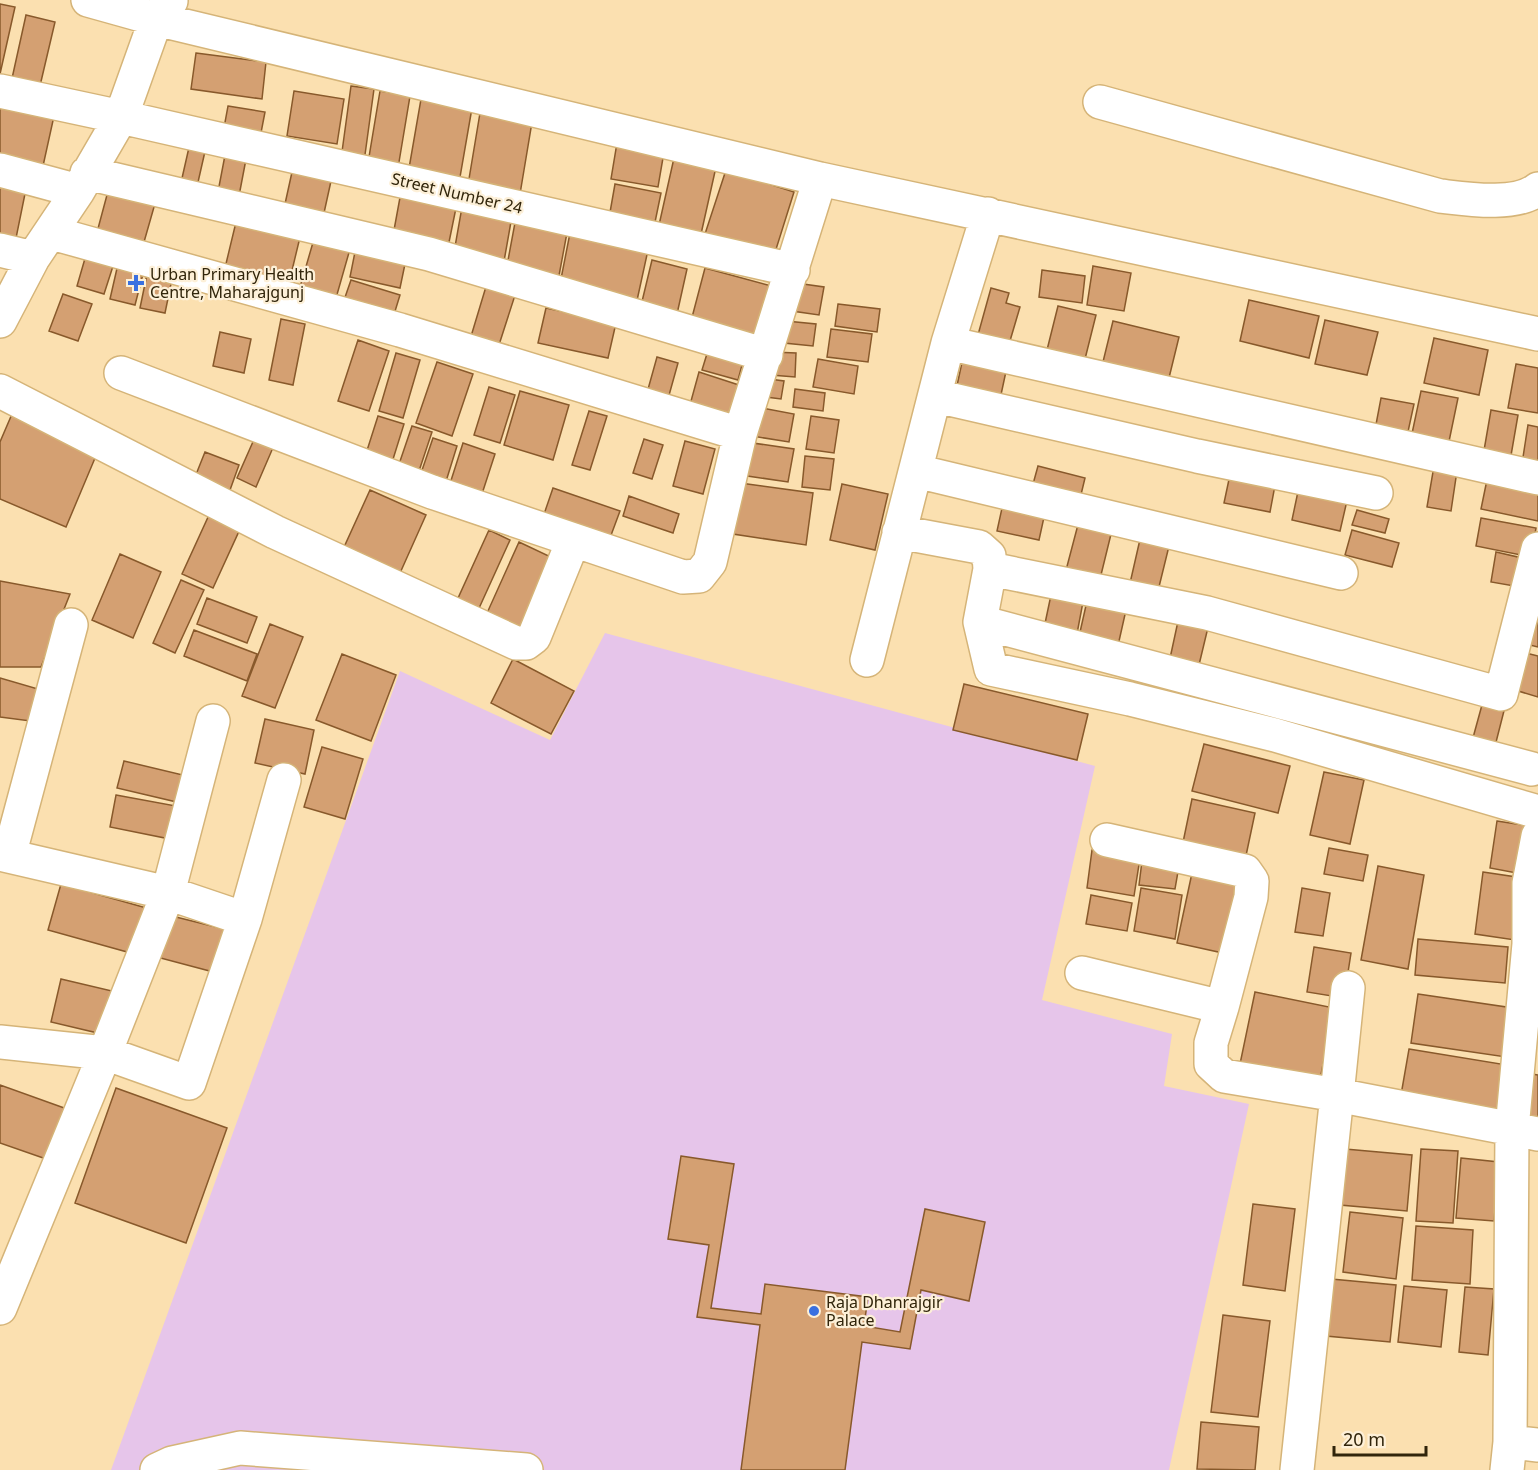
<svg xmlns="http://www.w3.org/2000/svg" width="1538" height="1470" font-family="'Noto Sans',sans-serif">
<rect width="100%" height="100%" fill="#fbe0b0"/>
<path fill="#e6c5ea" d="M605,633L1095,766L1042,1000L1172,1034L1164,1086L1249,1104L1169,1470H111L400,671L550,740Z"/>
<path fill="#d4a072" stroke="#88592b" stroke-width="1.5" d="M0,4L15,7L0,74Z
M26,15L55,22L39,90L11,83Z
M196,53L266,62L262,99L191,89Z
M351,86L374,89L364,162L341,159Z
M294,91L344,99L337,144L287,136Z
M380,91L410,96L398,168L368,163Z
M421,99L472,108L459,183L408,174Z
M0,102L56,107L43,166L0,156Z
M228,106L265,112L260,138L223,133Z
M480,113L532,122L519,200L467,191Z
M190,143L206,147L196,191L180,187Z
M617,143L664,152L658,187L611,179Z
M226,150L247,154L238,201L217,197Z
M674,158L716,167L699,243L657,234Z
M294,163L333,172L322,222L283,213Z
M726,170L794,192L772,262L703,240Z
M0,174L28,179L14,248L0,246Z
M111,180L158,193L142,249L96,236Z
M615,184L661,193L654,227L609,218Z
M401,192L457,203L447,252L392,241Z
M462,207L512,216L503,267L453,258Z
M517,212L569,222L558,281L506,271Z
M237,218L301,233L288,287L224,272Z
M570,233L648,250L636,305L559,289Z
M314,239L350,249L334,305L298,294Z
M355,252L405,264L400,288L350,277Z
M86,255L114,263L104,294L77,286Z
M652,260L687,269L675,323L639,314Z
M118,264L144,270L135,305L110,299Z
M1093,266L1131,273L1124,311L1087,305Z
M705,268L779,288L764,345L690,325Z
M1042,270L1085,276L1082,303L1039,297Z
M147,274L172,279L165,313L140,308Z
M351,280L400,295L392,321L342,306Z
M488,280L517,289L497,351L469,343Z
M796,283L824,287L819,315L792,311Z
M991,288L1009,293L1006,303L1020,307L1007,351L976,342Z
M63,294L92,304L78,341L49,331Z
M1249,300L1319,316L1309,358L1240,341Z
M838,304L880,309L877,332L835,326Z
M1058,306L1096,315L1083,367L1045,358Z
M546,308L616,323L608,358L538,343Z
M281,319L305,324L293,385L269,380Z
M1325,320L1378,332L1367,375L1315,364Z
M786,321L816,324L813,346L784,343Z
M1113,321L1179,337L1167,386L1101,370Z
M831,329L872,334L868,362L827,357Z
M220,332L251,339L244,373L213,366Z
M1434,338L1488,350L1479,395L1424,383Z
M358,340L389,351L369,411L338,401Z
M710,344L745,354L738,380L702,370Z
M772,352L796,353L795,377L771,375Z
M396,353L420,360L403,418L379,411Z
M964,353L1008,362L999,404L955,395Z
M657,357L678,363L666,406L645,400Z
M818,359L858,366L854,394L813,387Z
M437,362L473,374L452,436L416,423Z
M1516,364L1538,368V413L1508,408Z
M699,372L742,386L730,425L688,412Z
M769,379L784,381L781,399L766,397Z
M489,387L515,395L500,443L474,435Z
M795,389L825,393L823,411L793,407Z
M520,391L569,405L553,460L504,445Z
M1421,391L1458,398L1447,451L1410,443Z
M1381,398L1414,404L1406,441L1374,435Z
M757,407L794,414L789,442L752,436Z
M1491,410L1518,415L1509,467L1482,462Z
M589,411L607,416L590,470L572,465Z
M12,414L98,451L66,527L0,499V442Z
M378,416L404,424L389,472L363,463Z
M811,416L839,420L834,453L806,449Z
M1528,425L1538,427V472L1521,470Z
M412,426L432,432L416,480L396,473Z
M256,435L275,443L256,487L237,478Z
M433,438L457,446L443,491L418,482Z
M644,439L663,445L652,479L633,473Z
M685,441L715,449L703,494L673,486Z
M746,442L794,449L788,482L741,475Z
M463,443L495,454L479,503L447,493Z
M205,452L239,465L230,490L195,477Z
M805,456L834,459L830,490L802,487Z
M1435,460L1458,464L1451,511L1427,507Z
M1038,466L1085,478L1078,507L1030,495Z
M1231,470L1276,480L1270,512L1224,503Z
M1489,470L1538,480V521L1481,509Z
M1300,482L1349,492L1340,531L1292,520Z
M740,483L813,493L806,545L733,534Z
M842,484L888,494L875,550L830,540Z
M553,488L620,511L607,546L541,523Z
M370,490L426,515L396,582L340,556Z
M629,496L679,514L673,533L623,516Z
M1004,499L1046,508L1039,540L997,531Z
M1357,510L1389,519L1385,533L1352,525Z
M209,515L240,529L213,588L182,574Z
M1080,517L1113,526L1099,583L1065,574Z
M1481,518L1536,528L1531,557L1476,546Z
M489,530L510,540L475,617L454,607Z
M1352,530L1399,543L1392,567L1345,555Z
M1141,535L1170,542L1156,599L1128,592Z
M519,542L553,558L517,637L483,622Z
M1496,552L1531,560L1526,588L1491,582Z
M120,554L161,572L133,638L92,620Z
M181,580L204,590L175,653L153,643Z
M0,581L70,594L41,667H0Z
M1051,595L1083,602L1076,639L1043,633Z
M207,598L257,617L247,643L197,624Z
M1087,601L1126,610L1117,650L1078,641Z
M1538,602V647L1518,642Z
M1180,612L1210,619L1198,669L1169,663Z
M270,624L303,637L275,708L242,696Z
M194,630L257,654L247,681L184,656Z
M1514,650L1538,656V697L1505,687Z
M342,654L396,675L371,741L316,720Z
M513,659L574,691L551,734L491,703Z
M0,678L38,689V722L0,717Z
M964,684L1088,714L1077,760L953,730Z
M1485,694L1507,699L1494,750L1471,745Z
M265,719L314,730L305,774L255,763Z
M1204,744L1290,766L1278,813L1192,791Z
M322,747L363,759L345,819L304,807Z
M124,761L187,776L181,803L117,788Z
M1324,772L1364,780L1350,844L1310,835Z
M116,795L176,806L170,839L110,827Z
M1192,799L1255,813L1244,865L1181,852Z
M1497,821L1535,827L1527,875L1490,868Z
M1329,848L1368,855L1363,881L1324,874Z
M1092,850L1140,858L1134,896L1087,888Z
M1142,861L1179,866L1175,889L1139,885Z
M1378,866L1424,875L1408,969L1361,960Z
M1483,872L1523,878L1515,940L1475,934Z
M1192,873L1237,883L1223,953L1177,943Z
M61,884L150,909L138,955L48,930Z
M1141,888L1182,895L1175,939L1134,931Z
M1302,888L1330,893L1323,936L1295,932Z
M1091,895L1132,903L1127,931L1086,924Z
M164,914L232,931L221,974L153,956Z
M1418,939L1508,947L1505,983L1415,975Z
M1314,947L1351,953L1344,998L1307,992Z
M61,979L112,991L102,1034L51,1022Z
M1255,992L1334,1008L1320,1080L1240,1064Z
M1418,994L1513,1008L1506,1057L1411,1043Z
M1409,1049L1507,1065L1499,1111L1401,1095Z
M1532,1074L1538,1075V1129L1524,1126Z
M0,1085L67,1109L49,1160L0,1143Z
M116,1088L227,1128L186,1243L75,1203Z
M1345,1149L1412,1155L1407,1211L1340,1205Z
M1421,1149L1458,1151L1453,1223L1416,1221Z
M681,1156L734,1164L711,1308L761,1314L765,1284L868,1297L864,1326L900,1332L925,1209L985,1222L969,1301L921,1290L910,1349L862,1342L845,1470H741L760,1325L697,1317L709,1245L668,1239Z
M1461,1158L1499,1162L1494,1221L1456,1218Z
M1253,1204L1295,1209L1285,1291L1243,1285Z
M1350,1212L1403,1218L1396,1279L1343,1272Z
M1416,1226L1473,1230L1470,1284L1412,1280Z
M1331,1279L1396,1285L1390,1342L1326,1336Z
M1404,1286L1447,1290L1441,1347L1398,1342Z
M1465,1287L1494,1289L1488,1355L1459,1352Z
M1223,1315L1270,1321L1258,1417L1211,1412Z
M1201,1422L1259,1427L1255,1470L1197,1469Z"/>
<g fill="none" stroke-linecap="round" stroke-linejoin="round">
<defs>
<path id="minor" d="M88,0L156,19L820,179L1538,334
M0,91L121,117L793,270
M1100,102L1440,196C1466,199 1516,207 1538,189
M0,170L78,191
M87,173L429,254L766,355
M52,233L400,330L740,434
M0,250L33,258
M0,321L33,258L78,191L121,117L156,19L171,1
M948,343L1538,478
M121,373L432,492L683,577L699,576L710,562L740,434L820,179
M0,391L275,532L516,643H526L534,637L573,541
M936,396L1197,456L1376,493
M916,471L1341,573
M899,532L979,547L989,556L990,569L980,622L991,669L1130,699L1275,735L1538,812
M990,569L1207,613L1501,694L1538,549
M980,622L1532,769
M867,660L948,343L988,214
M1107,840L1245,871L1252,881L1251,897L1222,1007
M0,854L168,893L245,919
M9,856L71,625
M1082,973L1222,1007L1211,1043V1064L1224,1076L1337,1095L1348,988
M0,1042L105,1053L189,1083L245,919L284,780
M0,1308L105,1053L168,893L213,721
M1510,1442L1538,1445
M157,1470L172,1463L240,1448L526,1470
M1297,1470L1337,1095L1538,1134
M1507,1470L1510,1442L1512,1129L1529,944V883L1538,836"/>
</defs>
<use href="#minor" stroke="#d5b478" stroke-width="36"/>
<use href="#minor" stroke="#fff" stroke-width="33"/>
</g>
<g fill="#3a70e0" stroke="#fdf0d8" stroke-width="2">
<path d="M133 274h6v6h6v6h-6v6h-6v-6h-6v-6h6z"/>
<circle cx="814" cy="1311" r="6"/>
</g>
<g text-anchor="middle" dominant-baseline="central" stroke-width="4.5" stroke-linejoin="round" paint-order="stroke">
<g font-size="16" fill="#31250b" stroke="#fdf0d8">
<text transform="translate(457 193) rotate(13)">Street Number 24</text>
</g>
<g font-size="16" fill="#31250b" stroke="#fdf0d8" text-anchor="start">
<text x="150" y="274">Urban Primary Health<tspan x="150" dy="18">Centre, Maharajgunj</tspan></text>
<text x="826" y="1302">Raja Dhanrajgir<tspan x="826" dy="18">Palace</tspan></text>
</g>
</g>
<path d="M1334 1446v9h92v-9" fill="none" stroke="#31250b" stroke-width="3"/>
<text x="1343" y="1446" font-size="18" fill="#31250b" stroke="#fdf0d8" stroke-width="4.5" paint-order="stroke">20 m</text>
</svg>
